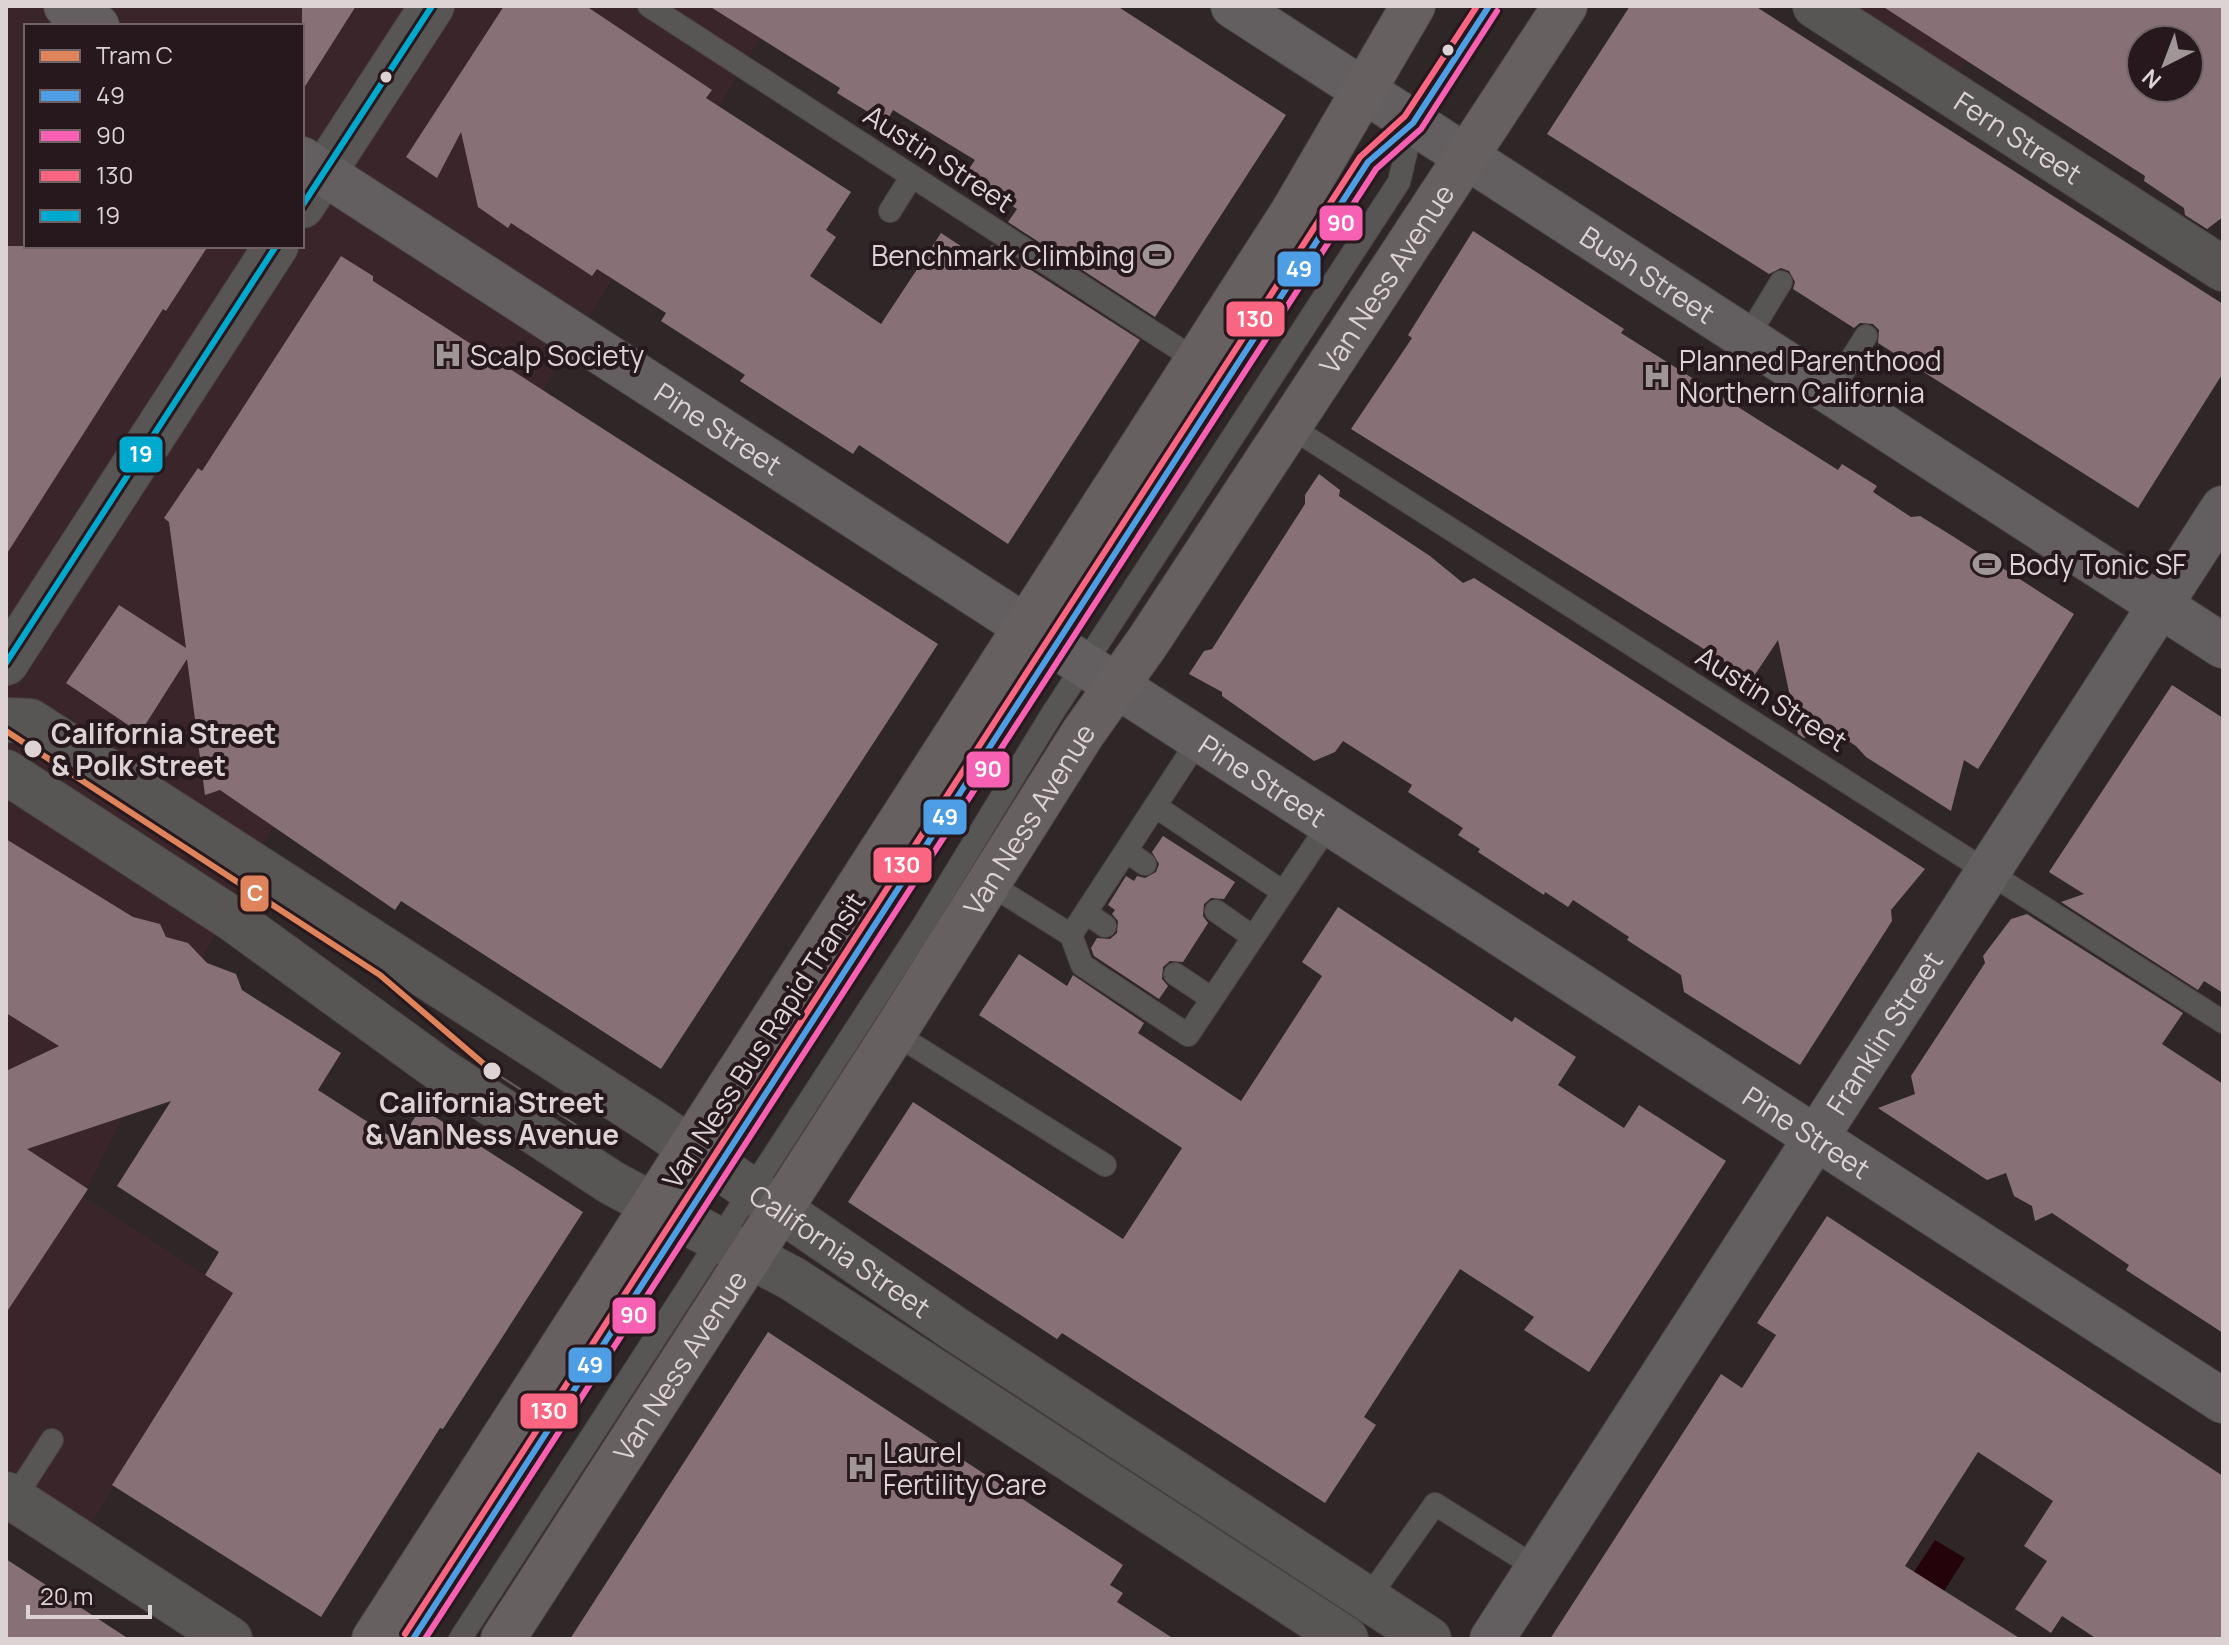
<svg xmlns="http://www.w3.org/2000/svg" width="2229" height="1645" font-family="Manrope,sans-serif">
<rect width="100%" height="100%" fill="#2e2627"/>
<path fill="#39252a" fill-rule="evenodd" d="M6,6H781L250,864L83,1196L233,1293L80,1542L6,1494ZM26,26H302V246H26Z
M1853,6H1999L1958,75Z"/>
<path fill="#24030b" d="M1935,1540L1965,1558L1925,1621L1895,1601Z"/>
<path fill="#887176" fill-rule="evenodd" d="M302,6H356L302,91Z
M504,6H586L712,90L706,98L851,192L826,230L836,237L810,276L881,324L941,233L982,260L992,245L1140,340L1008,544L859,445L853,454L740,381L745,375L661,321L666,313L597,269L592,276L511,223L508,228L478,207L461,132L437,178L406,157Z
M709,6H1117L1286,115L1155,317L1008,222L1017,209L965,175L975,160L893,110L886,123L837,93L840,88Z
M1630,6H1755L2223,304V373L2138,508L1878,343L1879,330L1873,324L1860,323L1854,328L1793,289L1795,282L1789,271L1781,268L1769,274L1547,134Z
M1882,6H2223V217L2207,229L2185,215L2184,208L2144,181L2145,176ZM2141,40H2189V88H2141Z
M1473,231L1624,329L1621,333L1838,470L1842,464L1877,486L1873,492L1911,517L1920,516L1954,537L2074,614L1978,769L1964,760L1951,811L1866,757L1856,746L1830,729L1804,738L1798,734L1778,640L1752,679L1351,429L1412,338L1408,335Z
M6,246H208L166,311L163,309L6,555Z
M341,256L373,276V281L938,644L661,1069L401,901L395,910L220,790L205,795L187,659L140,733L66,683L119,605L186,648L169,522L164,518L198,468L202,471Z
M1319,474L1340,490L1339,496L1430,556L1463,583L1474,578L1925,869L1891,910L1892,921L1800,1065L1684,992L1681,975L1627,940L1629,937L1573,900L1568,907L1545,892L1544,895L1478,852L1480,849L1458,835L1463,828L1408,792L1412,785L1343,741L1335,752L1314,761L1222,696V692L1189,674L1204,651L1212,649L1305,504V495Z
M2172,685L2223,718V993L2204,981L2198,990L2061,902L2084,894L2049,872Z
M1163,836L1235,882L1224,899L1211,898L1204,904L1203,916L1208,923L1183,962L1170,961L1163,967L1162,979L1168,986L1159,999L1094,956L1091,948L1097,938L1110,939L1117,933L1118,921L1112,914L1115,910L1108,905L1126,876L1134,881L1137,876L1145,878L1156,872L1159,864L1152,852Z
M6,839L133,917L160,924L166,937L188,943L207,963L236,974L242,990L341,1053L318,1090L399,1142L421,1108L583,1212L443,1429L440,1428L321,1617L112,1485L233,1293L205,1275L219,1252L117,1186L171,1101L27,1149L88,1189L6,1313V1071L59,1046L6,1013Z
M1338,907L1512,1022L1515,1017L1576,1057L1558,1085L1624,1128L1639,1105L1726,1161L1589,1372L1524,1330L1534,1317L1460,1269L1364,1417L1376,1425L1325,1503L1062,1333L1057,1339L848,1202L913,1102L1123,1239L1182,1148L979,1015L1019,954L1067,986L1073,975L1144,1023L1138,1033L1241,1101L1322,976L1302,962Z
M2027,914L2183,1013L2162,1044L2223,1084V1333L2126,1270L2129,1265L2052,1213L2035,1221L2032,1206L2014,1196L2006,1173L1987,1180L1878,1108L1915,1094L1911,1076L1985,963L1983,956L2011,919Z
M1827,1216L2223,1476V1639H2097L2062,1616L2051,1633L2015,1609L2047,1561L2024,1546L2053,1501L1978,1452L1905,1566L2021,1639H1550L1721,1374L1742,1388L1776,1335L1757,1323Z
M768,1332L1123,1565L1110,1585L1123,1593L1117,1602L1174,1639H570Z
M6,1559L129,1639H6Z"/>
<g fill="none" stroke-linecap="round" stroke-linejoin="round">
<defs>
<path id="service" d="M649,6L1196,360
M890,211L912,176
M1747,338L1781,282
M1830,392L1866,336
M1289,426L2223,1022
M1155,806L1283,892
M1126,851L1145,864
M988,883L1071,935L1199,739
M1216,911L1253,937
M1086,913L1105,926
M1071,935L1082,965L1188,1035L1329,824
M1175,974L1211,998
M894,1033L1105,1165
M14,1499L52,1440
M1369,1597L1435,1504L1537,1568
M413,1639L1368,162L1413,123L1489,6
M460,1639L924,924L1052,714L1399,182L1413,123"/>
<g id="minor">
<path id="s1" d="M1815,6L2223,269"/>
</g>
<g id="tertiary">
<path d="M302,206L432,6"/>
<path d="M6,663L276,246"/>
<path id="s2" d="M6,720L30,721L652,1122L958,1331L1429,1639"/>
<path d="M6,772L231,918L442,1071L612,1183L793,1279L1346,1639"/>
<path d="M6,1494L230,1639"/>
</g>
<g id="secondary">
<path d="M66,6L97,26"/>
<path id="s3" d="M1233,6L2223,646"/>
<path id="s4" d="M302,159L2223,1401"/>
<path id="s5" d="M1492,1639L2223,508"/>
</g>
<g id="trunk">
<path d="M374,1639L1292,213L1413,6"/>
<path id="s6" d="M503,1639L894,1033L1083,733L1147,643L1565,6"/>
</g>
</defs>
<use href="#service" stroke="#494344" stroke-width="24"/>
<use href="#minor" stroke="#494344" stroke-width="46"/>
<use href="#tertiary" stroke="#494344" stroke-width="46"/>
<use href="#secondary" stroke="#494344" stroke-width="46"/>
<use href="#trunk" stroke="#494344" stroke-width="46"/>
<use href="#service" stroke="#585555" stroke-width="22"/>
<use href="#minor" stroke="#585555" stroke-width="44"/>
<use href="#tertiary" stroke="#585555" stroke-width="44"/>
<use href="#secondary" stroke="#635f60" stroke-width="44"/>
<use href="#trunk" stroke="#666060" stroke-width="44"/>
<path stroke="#625d5e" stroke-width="2" d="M492,1071L584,1130"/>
<defs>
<path id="bus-1" d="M413,1639L1368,162L1413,123L1489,6"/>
<path id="bus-2" d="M425,1639L1376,169L1421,129L1497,11"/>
<path id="bus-3" d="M405,1634L1360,157L1405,116L1477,6"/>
<path id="bus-4" d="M302,206L432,6
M6,663L276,246"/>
</defs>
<use href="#bus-1" stroke="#26181c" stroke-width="12"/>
<use href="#bus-2" stroke="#26181c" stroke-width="12"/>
<use href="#bus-3" stroke="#26181c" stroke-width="12"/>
<use href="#bus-4" stroke="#26181c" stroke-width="12"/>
<use href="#bus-1" stroke="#4d9ee5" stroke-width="6"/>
<use href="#bus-2" stroke="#f860b3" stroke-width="6"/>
<use href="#bus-3" stroke="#fa6682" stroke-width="6"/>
<use href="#bus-4" stroke="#00a9ce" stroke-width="6"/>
<defs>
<path id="tram-1" d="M6,731L380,975L492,1071"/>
</defs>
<use href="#tram-1" stroke="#26181c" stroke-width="12"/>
<use href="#tram-1" stroke="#de835c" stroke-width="6"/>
</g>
<defs>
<symbol id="stadium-bare" viewBox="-9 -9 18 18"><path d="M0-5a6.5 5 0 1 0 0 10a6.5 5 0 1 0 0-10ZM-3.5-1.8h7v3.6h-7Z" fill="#a09698" stroke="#26181c" stroke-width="2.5" paint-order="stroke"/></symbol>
<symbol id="hospital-bare" viewBox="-9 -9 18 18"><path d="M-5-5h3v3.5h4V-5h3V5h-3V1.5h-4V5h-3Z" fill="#a09698" stroke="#26181c" stroke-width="2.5" paint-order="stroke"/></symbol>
</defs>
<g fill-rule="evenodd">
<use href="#stadium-bare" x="1137" y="235" width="40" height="40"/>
<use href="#hospital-bare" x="428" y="335" width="40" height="40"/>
<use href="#hospital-bare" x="1637" y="356" width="40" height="40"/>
<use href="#stadium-bare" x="1967" y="544" width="40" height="40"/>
<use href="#hospital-bare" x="841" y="1448" width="40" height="40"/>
</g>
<g fill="#ddd3d5" stroke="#26181c" stroke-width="3">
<circle cx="1448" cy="50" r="7"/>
<circle cx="386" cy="77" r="7"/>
<circle cx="33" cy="749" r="10"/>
<circle cx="492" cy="1071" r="10"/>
</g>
<g text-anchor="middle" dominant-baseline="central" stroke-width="8" stroke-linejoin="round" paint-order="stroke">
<g font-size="28" fill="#ddd3d5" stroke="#26181c">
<text stroke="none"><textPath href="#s1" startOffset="242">Fern Street</textPath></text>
<text transform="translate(939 158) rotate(33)">Austin Street</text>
<text stroke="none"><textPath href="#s3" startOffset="494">Bush Street</textPath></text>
<text stroke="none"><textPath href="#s6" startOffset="1622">Van Ness Avenue</textPath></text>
<text stroke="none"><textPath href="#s4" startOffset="496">Pine Street</textPath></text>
<text transform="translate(1772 698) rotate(32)">Austin Street</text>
<text stroke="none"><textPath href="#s4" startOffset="1144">Pine Street</textPath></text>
<text stroke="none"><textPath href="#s6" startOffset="974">Van Ness Avenue</textPath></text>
<text stroke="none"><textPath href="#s5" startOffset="722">Franklin Street</textPath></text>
<text transform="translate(763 1040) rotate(-57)">Van Ness Bus Rapid Transit</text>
<text stroke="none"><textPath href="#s4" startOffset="1792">Pine Street</textPath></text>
<text stroke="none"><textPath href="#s2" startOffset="992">California Street</textPath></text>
<text stroke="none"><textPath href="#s6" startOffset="326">Van Ness Avenue</textPath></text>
</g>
<g font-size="28" fill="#ddd3d5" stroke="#26181c" text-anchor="start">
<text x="1135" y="255" text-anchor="end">Benchmark Climbing</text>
<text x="470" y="355">Scalp Society</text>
<text x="1679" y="360">Planned Parenthood<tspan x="1679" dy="32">Northern California</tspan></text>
<text x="2009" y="564">Body Tonic SF</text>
<text x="883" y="1452">Laurel<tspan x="883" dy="32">Fertility Care</tspan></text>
</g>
<g font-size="28" font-weight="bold" fill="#ddd3d5" stroke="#26181c" text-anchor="start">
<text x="51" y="733">California Street<tspan x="51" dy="32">&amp; Polk Street</tspan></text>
<text x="492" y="1102" text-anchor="middle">California Street<tspan x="492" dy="32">&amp; Van Ness Avenue</tspan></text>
</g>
</g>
<g stroke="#26181c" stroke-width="3">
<rect x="1318" y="204" width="46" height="38" rx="8" fill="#f860b3"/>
<rect x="1276" y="250" width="46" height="38" rx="8" fill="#4d9ee5"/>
<rect x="1225" y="300" width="61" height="38" rx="8" fill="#fa6682"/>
<rect x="118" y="435" width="46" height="39" rx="8" fill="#00a9ce"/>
<rect x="965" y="750" width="46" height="39" rx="8" fill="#f860b3"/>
<rect x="922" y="798" width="46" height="38" rx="8" fill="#4d9ee5"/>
<rect x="872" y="846" width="61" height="38" rx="8" fill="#fa6682"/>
<rect x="239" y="874" width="31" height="39" rx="8" fill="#de835c"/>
<rect x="611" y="1296" width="46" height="39" rx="8" fill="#f860b3"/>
<rect x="567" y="1346" width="46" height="38" rx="8" fill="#4d9ee5"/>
<rect x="519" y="1392" width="60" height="38" rx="8" fill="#fa6682"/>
</g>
<g font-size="22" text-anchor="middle" font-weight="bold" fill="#fff">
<text x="1341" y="231">90</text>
<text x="1299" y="277">49</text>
<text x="1255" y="327">130</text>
<text x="141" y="462">19</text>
<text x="988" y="777">90</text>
<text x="945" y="825">49</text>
<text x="902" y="873">130</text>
<text x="255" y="901">C</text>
<text x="634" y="1323">90</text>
<text x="590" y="1373">49</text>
<text x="549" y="1419">130</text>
</g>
<rect width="2229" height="1645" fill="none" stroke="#ddd3d5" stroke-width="16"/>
<rect x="24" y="24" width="280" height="224" fill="#26181c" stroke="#6f6366" stroke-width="2"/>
<rect x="40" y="50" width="40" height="12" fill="#de835c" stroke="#6f6366" stroke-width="2"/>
<text x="96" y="64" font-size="24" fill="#ddd3d5">Tram C</text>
<rect x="40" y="90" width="40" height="12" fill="#4d9ee5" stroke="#6f6366" stroke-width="2"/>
<text x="96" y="104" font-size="24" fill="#ddd3d5">49</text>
<rect x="40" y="130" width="40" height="12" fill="#f860b3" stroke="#6f6366" stroke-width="2"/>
<text x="96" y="144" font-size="24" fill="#ddd3d5">90</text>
<rect x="40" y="170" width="40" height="12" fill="#fa6682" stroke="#6f6366" stroke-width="2"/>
<text x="96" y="184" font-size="24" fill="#ddd3d5">130</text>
<rect x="40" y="210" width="40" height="12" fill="#00a9ce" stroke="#6f6366" stroke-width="2"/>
<text x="96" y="224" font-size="24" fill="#ddd3d5">19</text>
<g transform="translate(2165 64) rotate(222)"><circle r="38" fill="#26181c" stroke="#6f6366" stroke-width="2"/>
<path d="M0-6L14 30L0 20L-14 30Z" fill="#a09698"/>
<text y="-12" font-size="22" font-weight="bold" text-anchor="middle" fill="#ddd3d5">N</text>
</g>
<path d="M28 1605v12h122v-12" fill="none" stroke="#ddd3d5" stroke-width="4"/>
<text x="40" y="1605" font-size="24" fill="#ddd3d5" stroke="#26181c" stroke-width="6" paint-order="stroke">20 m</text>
</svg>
